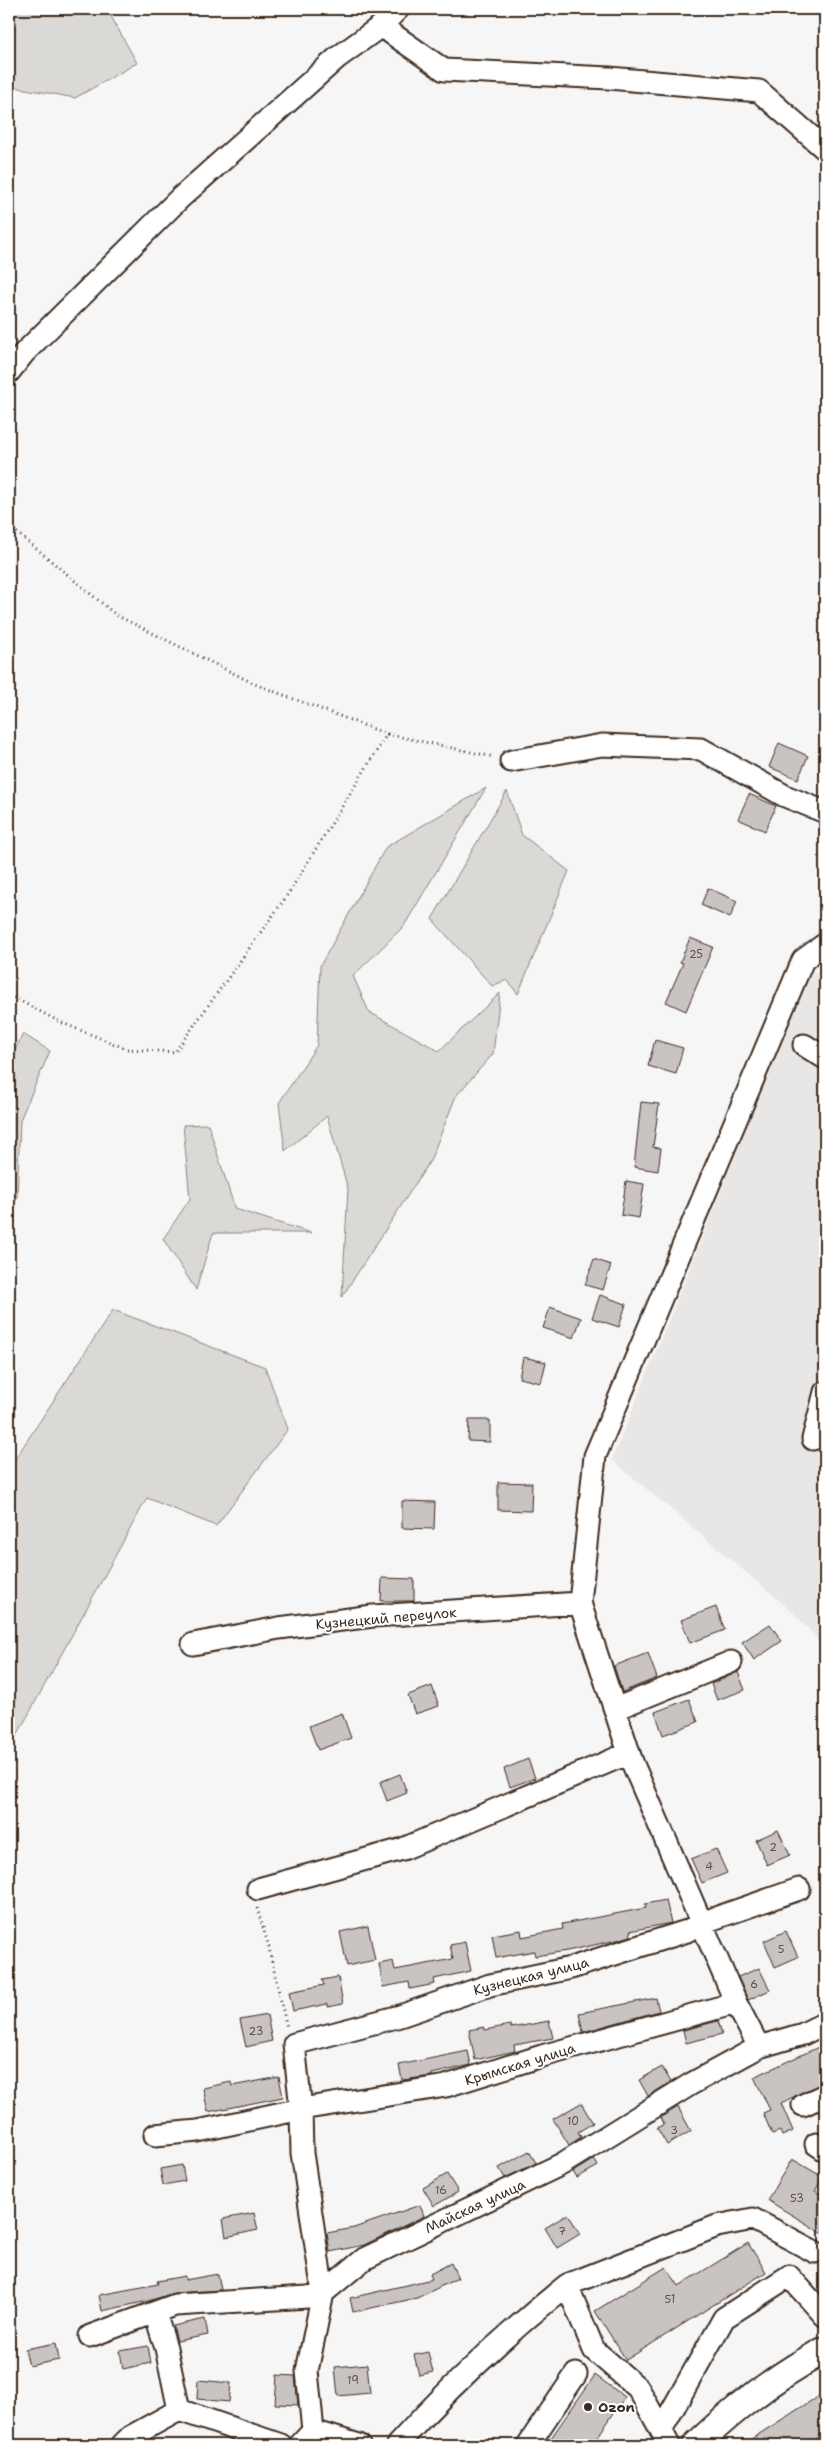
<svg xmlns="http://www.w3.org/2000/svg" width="834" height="2454" font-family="'Shantell Sans',sans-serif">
<rect width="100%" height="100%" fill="#f7f6f6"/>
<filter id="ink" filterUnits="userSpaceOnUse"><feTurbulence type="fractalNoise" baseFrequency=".02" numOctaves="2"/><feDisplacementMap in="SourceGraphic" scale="10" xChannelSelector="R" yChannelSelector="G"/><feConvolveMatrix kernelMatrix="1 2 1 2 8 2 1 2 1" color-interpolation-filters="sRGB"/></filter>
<g filter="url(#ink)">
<path fill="#e9e7e6" d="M825,970V1647L794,1613L612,1460L809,974Z"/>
<path fill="#dbd9d6" stroke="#8b827a" d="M9,9H107L137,63L75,98L9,86Z
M486,788L404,926L353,976L369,1012L439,1051L500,993L493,1054L456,1096L430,1161L342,1297L348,1189L327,1116L285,1151L279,1103L317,1045L320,966L386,847Z
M507,791L522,835L569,871L518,994L507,980L492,986L432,919Z
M23,1034L50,1051L20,1120L17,1200H9V1062Z
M208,1124L235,1209L311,1233H213L196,1290L163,1239L190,1199L183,1125Z
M113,1310L265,1367L288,1429L216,1526L147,1498L9,1750V1468Z"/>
<path fill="#c9c3c1" stroke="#3b2a1e" d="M779,743L808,756L798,779L769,767Z
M749,794L776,806L765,831L738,819Z
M708,888L737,901L730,918L701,905Z
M690,938L713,947L686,1011L666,1002L683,963L680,962Z
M655,1040L683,1048L676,1074L648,1066Z
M641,1102L659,1104L653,1147L661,1148L658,1171L634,1167Z
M626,1181L644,1184L639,1218L621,1215Z
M594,1259L611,1265L603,1290L585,1285Z
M600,1295L626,1304L619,1327L592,1318Z
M550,1307L581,1318L574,1338L543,1328Z
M523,1357L546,1362L541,1383L519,1378Z
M469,1420H490V1442L468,1441Z
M498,1482L532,1483L531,1511L498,1510Z
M402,1501L435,1502L434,1529L402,1528Z
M382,1578L414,1579V1601H381Z
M716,1607L725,1630L690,1643L681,1620Z
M770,1624L782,1641L754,1660L742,1642Z
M648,1653L657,1678L622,1692L614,1666Z
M738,1672L745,1690L717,1700L711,1684Z
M432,1686L439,1706L415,1714L408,1695Z
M689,1699L698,1722L663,1735L655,1712Z
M342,1713L351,1738L318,1750L309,1726Z
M528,1759L535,1778L510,1787L504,1769Z
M400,1774L407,1793L387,1801L380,1782Z
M778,1830L790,1855L767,1865L756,1840Z
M716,1849L727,1873L702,1883L691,1859Z
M666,1900L671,1923L630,1931L631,1936L617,1940L567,1951L535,1956L534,1951L496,1958L492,1935L521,1930L522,1937L563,1929L562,1924L646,1908L645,1904Z
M368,1926L375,1960L347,1966L340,1932Z
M786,1931L798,1957L775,1967L764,1941Z
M465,1942L471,1971L434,1979L435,1984L410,1989L409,1982L383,1987L379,1964L393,1961L395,1970L453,1959L450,1945Z
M759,1968L770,1990L748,2000L738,1977Z
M338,1977L343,2004L328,2007L327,2004L293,2011L289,1992L324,1985L322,1980Z
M656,1998L659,2011L583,2032L579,2013Z
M267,2015L272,2041L246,2047L240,2020Z
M549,2021L553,2038L514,2045L515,2051L475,2060L469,2030L484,2027L485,2030L510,2025L511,2028Z
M718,2021L722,2034L686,2043L683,2030Z
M825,2044V2082L781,2103L793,2131L782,2136L780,2131L772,2134L763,2113L770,2110L754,2077Z
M468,2051L471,2065L432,2074V2076L402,2080L399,2065Z
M662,2067L671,2082L648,2096L639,2080Z
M279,2077L283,2097L208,2112L203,2088L231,2082L232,2086Z
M581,2103L593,2123L578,2132L581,2137L569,2145L553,2119Z
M678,2107L691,2131L667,2145L657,2128L664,2124L661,2117Z
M529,2151L536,2163L505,2178L499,2168Z
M594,2159L598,2166L577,2178L573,2172Z
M792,2159L823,2177L815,2191L825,2196V2235L767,2200Z
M182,2165L185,2181L163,2185L160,2169Z
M447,2174L458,2192L434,2206L423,2188Z
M420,2205L424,2216L364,2245L330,2252L327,2233L354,2228Z
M254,2213L258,2230L226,2237L223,2219Z
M568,2214L580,2234L557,2248L545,2228Z
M748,2243L766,2272L626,2360L595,2311L666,2267L679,2286Z
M451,2263L458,2278L417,2298L353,2312L350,2298L432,2279L430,2274Z
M218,2274L221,2290L174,2293L148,2301L102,2311L99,2295L158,2284L157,2281L185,2276V2280Z
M205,2319L208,2335L177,2341L173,2326Z
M56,2343L59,2360L29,2366L25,2349Z
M148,2346L151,2363L123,2369L120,2351Z
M428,2352L433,2372L419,2375L414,2355Z
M367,2364L370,2393L338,2396L335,2367Z
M277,2375L295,2376L298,2405L275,2404Z
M595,2375L625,2397L592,2445H546Z
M198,2380L231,2383L229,2402L197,2399Z
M825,2392V2433L806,2445H742Z"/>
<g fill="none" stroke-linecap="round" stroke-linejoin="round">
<defs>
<path id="minor" d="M381,26L444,70L609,78L759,91L825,149
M9,372L24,353L179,199L337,58L381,26L398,9
M511,761L602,745L701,749L785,796L825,812
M804,1045L825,1058
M813,1439L825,1392
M193,1644L279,1628L373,1616L580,1603
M615,1709L731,1662
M258,1889L403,1849L629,1753
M759,2047L736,2003L632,1762L580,1603L595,1456L803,960L825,944
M803,2105L825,2095
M155,2135L198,2131L301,2109L446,2086L542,2056L736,2003
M816,2144L825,2150
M155,2313L166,2348L179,2410
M90,2336L175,2305L308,2297L323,2293L364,2259L562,2164L691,2084L759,2047L803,2034L825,2023
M661,2430L724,2318L789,2276L825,2316
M122,2445L130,2437L179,2410L281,2445
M300,2445L313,2431
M359,2445L313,2431L307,2371L323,2293L302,2153L301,2109L294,2044L400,2016L490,1985L571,1968L687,1931L701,1923L799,1889
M397,2445C449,2387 506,2334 567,2285
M528,2445L576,2374
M669,2445L638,2388L594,2350L567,2285L717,2226L753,2219L815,2252"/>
<path id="major" d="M696,2445C736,2407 776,2376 825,2350"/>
</defs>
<use href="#minor" stroke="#3b2a1e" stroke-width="25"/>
<use href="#major" stroke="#3b2a1e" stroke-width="30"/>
<path stroke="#3b2a1e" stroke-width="3" stroke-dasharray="1 4" stroke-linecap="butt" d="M9,526L116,615L257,685L387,734L286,897L175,1052L127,1049L60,1022L9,995
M387,734L494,757
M257,1908L268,1944L287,2028"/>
<use href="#minor" stroke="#fff" stroke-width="21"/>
<use href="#major" stroke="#fff" stroke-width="26"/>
</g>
</g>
<circle fill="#3b2a1e" stroke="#fff" stroke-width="2" cx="588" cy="2407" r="5"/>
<g text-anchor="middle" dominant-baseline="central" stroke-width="4" stroke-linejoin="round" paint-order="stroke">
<g font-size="11" fill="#5e5047">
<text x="696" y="954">25</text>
<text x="773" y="1847">2</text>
<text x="709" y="1866">4</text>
<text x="781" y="1949">5</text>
<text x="754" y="1984">6</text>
<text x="256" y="2031">23</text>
<text x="573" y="2121">10</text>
<text x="674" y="2130">3</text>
<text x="441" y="2190">16</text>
<text x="797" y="2198">53</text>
<text x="562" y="2231">7</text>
<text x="670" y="2299">51</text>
<text x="353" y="2380">19</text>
</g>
<g font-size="14" fill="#3b2a1e" stroke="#fff">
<text transform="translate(386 1618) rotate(-5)">Кузнецкий переулок</text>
<text transform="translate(531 1976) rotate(-14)">Кузнецкая улица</text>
<text transform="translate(520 2064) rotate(-17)">Крымская улица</text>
<text transform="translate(475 2206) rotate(-25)">Майская улица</text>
</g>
<g font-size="14" font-weight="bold" fill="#3b2a1e" stroke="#fff" text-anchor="start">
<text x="598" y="2407">Ozon</text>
</g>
</g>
<rect width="834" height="2454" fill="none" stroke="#fff" stroke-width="30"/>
<rect x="15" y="15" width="804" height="2424" fill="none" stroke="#3b2a1e" stroke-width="2" filter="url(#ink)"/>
</svg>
